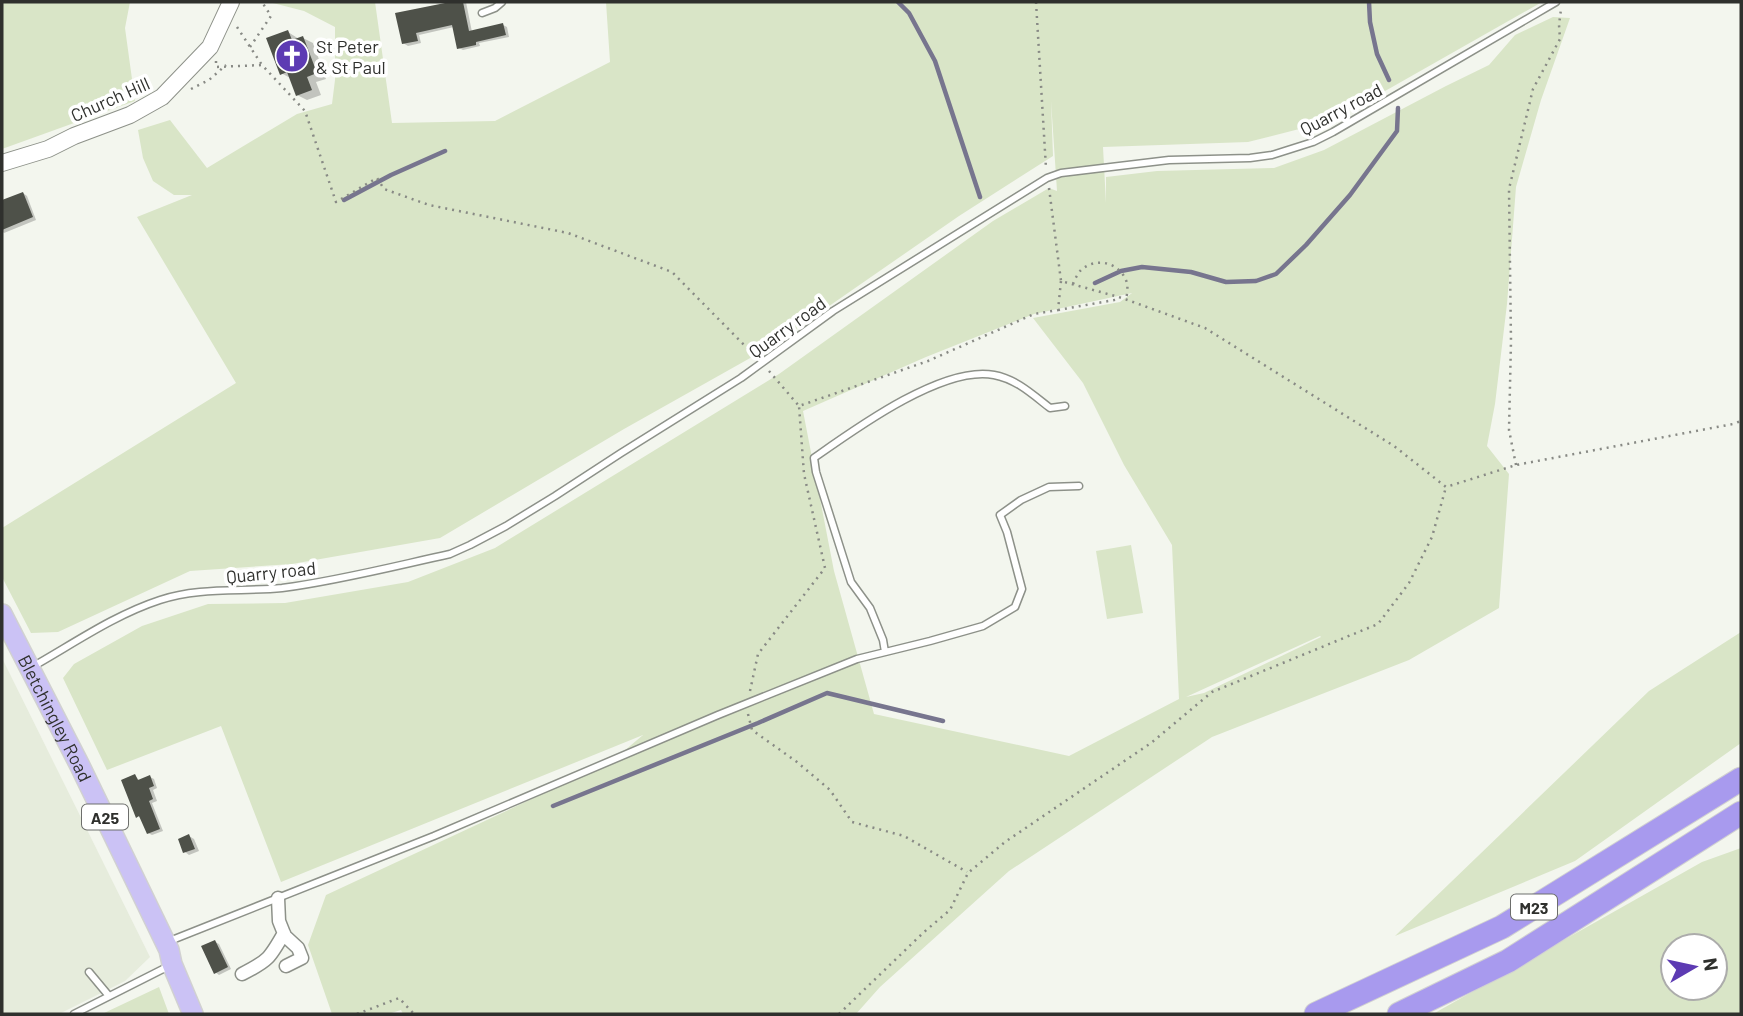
<svg xmlns="http://www.w3.org/2000/svg" width="1743" height="1016" font-family="Barlow,sans-serif">
<rect width="100%" height="100%" fill="#f3f6ee"/>
<path fill="#e6ecdc" d="M2,658L150,957L125,981L59,1014H2Z"/>
<path fill="#d9e5c7" fill-rule="evenodd" d="M2,2H130L125,28L135,101L2,149Z
M269,2H375L392,123L495,121L610,62L606,2H1542L1371,99L1311,126L1248,142L1103,147L1106,203V177L1157,171L1274,168L1324,150L1446,86L1489,65L1515,35L1553,17L1570,18L1541,100L1516,187L1507,304L1495,404L1487,446L1509,474L1499,608L1409,660L1212,737L1009,871L880,987L856,1014H403L401,1010L388,1014H332L308,945L326,895L611,762L643,735L281,882L221,726L107,770L63,678L74,664L142,626L208,604L285,603L408,582L495,548L779,374L993,221L1049,188L1057,191L1051,101L1053,156L959,216L770,347L624,429L440,538L292,564L190,571L58,632L31,633L2,577V528L236,383L137,217L192,195H174L153,181L143,158L138,130L170,120L207,168L297,114L332,104L335,80V27L304,11ZM1132,293L1120,302L1033,318L1083,383L1124,465L1172,545L1179,699L1069,756L874,714L834,571L803,411L926,357L1034,314ZM1321,637L1204,693L1186,697L1320,636Z
M1131,545L1143,613L1107,619L1096,551Z
M1741,632V743L1575,861L1395,936L1649,691Z
M1741,848V1014H1433L1702,862ZM1673,946H1715V988H1673Z
M159,987L169,1014H102Z"/>
<path fill="#0003" d="M449,2H466L472,32L503,25L507,27L509,37L479,43L480,46L463,50L459,48L454,27L419,35L421,43L408,46L403,43L449,4Z
M288,32L299,39L303,38L313,43L326,79L316,82L321,95L307,100L297,95L292,79L281,73Z
M23,193L27,196L36,220L4,233L2,231V202Z
M135,776L140,781L150,777L154,779L157,788L153,790L157,801L152,803L163,831L152,835L148,833L142,819L138,816Z
M189,836L194,839L199,851L189,855L185,852Z
M215,942L219,944L231,969L219,975L215,972Z"/>
<g fill="none" stroke-linecap="round" stroke-linejoin="round">
<path stroke="#77758e" stroke-width="4.5" d="M898,2L909,13L935,61L980,197
M1369,2L1370,22L1377,54L1389,80
M344,200L391,175L445,151
M1095,283L1121,271L1142,267L1191,272L1226,282L1256,281L1276,274L1306,245L1350,195L1397,131L1398,108
M553,806L758,723L827,693L943,721"/>
</g>
<path fill="#4e5149" d="M450,2H463L469,31L503,23L506,35L476,42V45L457,49L452,25L416,33L418,41L402,44L395,13Z
M288,30L292,40L303,36L317,73L307,77L312,90L296,96L287,72L280,75L266,38Z
M23,192L33,217L2,230V200Z
M135,774L138,780L150,775L154,786L149,788L153,799L149,801L160,829L147,834L139,816L136,818L121,780Z
M189,834L195,849L183,853L178,839Z
M215,940L228,967L214,974L201,946Z"/>
<g fill="none" stroke-linecap="round" stroke-linejoin="round">
<defs>
<path id="service" d="M482,13L495,8L502,2
M885,652L883,640L870,608L851,582L816,472L814,458C855,429 943,365 994,375C1016,379 1032,394 1050,408L1065,406
M32,667C73,644 114,615 160,600C199,587 241,592 282,588C337,581 395,566 450,554L470,545L506,526L555,496L621,453L741,378L833,311L1047,178L1061,173L1169,160L1250,158L1272,155L1313,142L1333,132L1556,2
M167,942L434,836L718,715L857,659L930,641L983,626L1015,607L1022,589L1007,532L1000,515L1021,500L1049,487L1079,486
M89,972L109,996
M74,1014L171,965"/>
<path id="minor" d="M278,898L279,921L285,936L298,948L302,958L286,966
M242,974C268,961 270,958 284,933"/>
<path id="tertiary" d="M2,163L48,149L74,136L130,115L162,97L210,47L231,2"/>
<g id="primary">
<path id="s1" d="M2,614L79,764L169,950L172,964L193,1014"/>
</g>
<path id="motorway" d="M1316,1014L1502,927L1741,779
M1399,1014L1508,961L1741,813"/>
</defs>
<use href="#service" stroke="#8d9189" stroke-width="9"/>
<use href="#minor" stroke="#8d9189" stroke-width="15"/>
<use href="#tertiary" stroke="#8d9189" stroke-width="18"/>
<use href="#primary" stroke="#d1d1d1" stroke-width="22"/>
<use href="#motorway" stroke="#d1d1d1" stroke-width="25"/>
<path stroke="#888a85" stroke-width="2.5" stroke-dasharray="2 5" stroke-linecap="butt" d="M1036,2L1046,168
M237,27L262,65
M250,47L271,16L262,2
M216,61V67L262,65L305,111L336,202L377,178L384,189L429,205L568,233L672,272L755,356
M191,89L209,80L226,65
M1049,188L1061,281L1122,298L1205,328L1394,446L1446,487L1516,465L1733,424L1741,421
M1073,284C1075,279 1078,273 1081,270C1097,256 1121,263 1127,283C1128,288 1127,295 1126,300
M1058,310L1120,299
M769,371L799,406L928,361L1034,314L1058,310L1061,281
M1516,465L1509,430L1511,341L1509,189L1533,89L1560,39L1559,25L1561,9
M750,691L758,654L825,568L804,474L799,406
M748,714L752,730L797,762L830,790L852,822L904,836L967,872
M357,1014L399,998L414,1014
M839,1014L924,932L950,910L968,873L1005,842L1151,743L1212,692L1378,624L1409,583L1432,537L1446,487"/>
<use href="#service" stroke="#fff" stroke-width="6"/>
<use href="#minor" stroke="#fff" stroke-width="12"/>
<use href="#tertiary" stroke="#fff" stroke-width="16"/>
<use href="#primary" stroke="#cbc2f5" stroke-width="19"/>
<use href="#motorway" stroke="#a89aee" stroke-width="23"/>
</g>
<defs>
<symbol id="church-disc" viewBox="-11 -11 22 22"><circle r="9.5" fill="#5d3bb3" stroke="#fff"/><path d="M-1.2-6h2.4v3.5h3.3v2.4h-3.3V6h-2.4V-.1h-3.3v-2.4h3.3Z" fill="#fff"/></symbol>
</defs>
<g fill-rule="evenodd">
<use href="#church-disc" x="273" y="37" width="38" height="38"/>
</g>
<g text-anchor="middle" dominant-baseline="central" stroke-width="7" stroke-linejoin="round" paint-order="stroke">
<g fill="#fff" stroke="#6d6e6c" stroke-width="2">
<rect x="82" y="804.5" width="46" height="25" rx="5"/>
<rect x="1511" y="894.5" width="46" height="25" rx="5"/>
</g>
<g font-size="16" font-weight="bold" fill="#2f302d">
<text x="105" y="817">A25</text>
<text x="1534" y="907">M23</text>
</g>
<g font-size="18" fill="#2f302d" stroke="#fff" text-anchor="start">
<text x="316" y="46">St Peter<tspan x="316" dy="21">&amp; St Paul</tspan></text>
</g>
<g font-size="18" fill="#2f302d" stroke="#fff">
<text transform="translate(110 99) rotate(-24)">Church Hill</text>
<text transform="translate(1341 109) rotate(-28)">Quarry road</text>
<text transform="translate(787 327) rotate(-36)">Quarry road</text>
<text transform="translate(271 572) rotate(-6)">Quarry road</text>
<text stroke="none"><textPath href="#s1" startOffset="117">Bletchingley Road</textPath></text>
</g>
</g>
<rect width="1743" height="1016" fill="none" stroke="#2f302d" stroke-width="7"/>
<g transform="translate(1694 967) rotate(81)"><circle r="33" fill="#ffffff" stroke="#acacab" stroke-width="2"/>
<path d="M0-5L12 26L0 18L-12 26Z" fill="#5d3bb3"/>
<text y="-10" font-size="19" font-weight="bold" text-anchor="middle" fill="#2f302d">N</text>
</g>
</svg>
